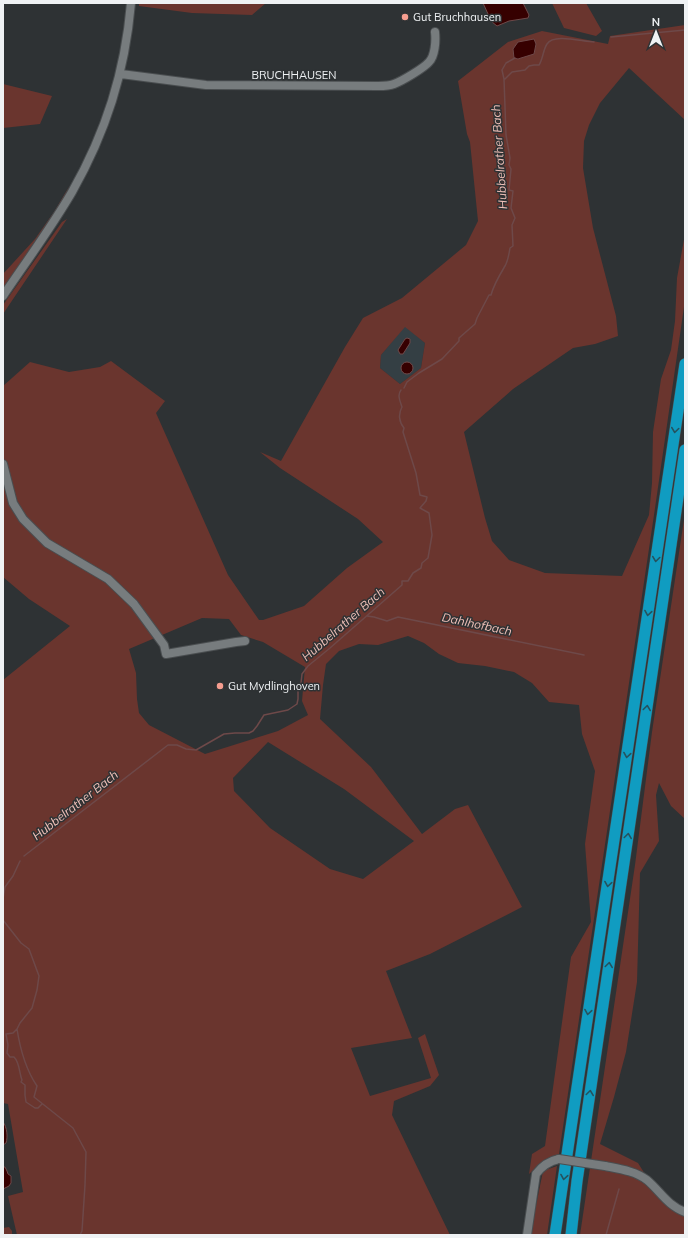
<svg xmlns="http://www.w3.org/2000/svg" width="688" height="1238" font-family="Mulish,sans-serif">
<rect width="100%" height="100%" fill="#2e3234"/>
<path fill="#343f44" d="M405,326L425,343L421,368L400,384L380,368L381,355Z"/>
<path fill="#6a352e" fill-rule="evenodd" d="M139,3H266L252,15L192,13L139,6Z
M552,3H586L602,31L596,36L564,28Z
M685,25V120L629,68L600,103L589,125L584,141L583,168L593,228L616,316L618,336L595,344L573,348L513,389L464,432L485,518L492,541L509,560L545,573L622,576L649,515L652,483L653,432L661,379L671,350L675,321L677,278L685,234V300L654,515L559,1154L544,1160L529,1174L532,1154L545,1146L571,957L591,922L585,844L595,771L582,734L579,705L549,702L532,683L514,672L485,666L458,663L439,654L424,643L408,636L378,645L359,644L339,651L326,664L323,685L320,719L371,767L422,834L455,809L468,805L522,907L430,954L386,971L412,1038L351,1048L370,1096L431,1078L418,1038L425,1034L439,1075L430,1086L394,1101L392,1115L450,1235H17L8,1196L23,1192L8,1104L3,1103V680L70,626L29,599L3,577V386L30,362L69,372L100,367L111,361L165,401L156,413L228,575L259,620H263L304,606L347,568L383,542L358,519L280,468L260,452L281,461L345,347L363,318L402,298L466,245L478,221L470,142L467,134L458,81L508,42L542,31L608,44L610,36ZM405,327L425,343L421,368L400,384L380,368L381,355ZM202,618L229,619L241,635L263,642L305,667L302,701L308,715L278,731L205,754L149,725L139,713L137,699L136,673L129,649ZM268,742L344,789L414,841L363,879L330,869L270,828L234,791L233,778Z
M3,84L52,96L40,124L3,128Z
M70,185L58,209L3,291V274L35,239L54,212Z
M67,219L3,314V305L62,222Z
M685,513V819L671,806L659,783L656,795L659,841L640,873L637,982L626,1052L614,1097L600,1144L638,1163L660,1198L685,1216V1235H580L635,865L652,732Z
M557,1166L547,1235H530L543,1171Z
M9,1227L12,1231V1235H3V1228Z"/>
<path fill="#360000" stroke="#6e4949" d="M483,3H523L529,15L528,18L509,21L497,26L486,17L488,14Z
M534,39L536,44L534,54L521,58L518,59L514,58L513,49L518,42Z
M407,338L410,339V343L403,354H400L398,350L405,339Z
M401 368a6 6 0 1 1 12 0a6 6 0 1 1-12 0Z
M3,1122C7,1127 8,1137 6,1143L3,1145Z
M3,1167H5L7,1171L8,1174L11,1176V1183L9,1186L3,1189Z"/>
<g fill="none" stroke-linecap="round" stroke-linejoin="round">
<path stroke="#6e4949" stroke-width="1.5" d="M611,37L685,30
M505,79L512,72L525,70L529,66L534,65H539C543,59 543,50 547,44C554,33 583,42 594,42
M404,388L407,382L419,373L442,359L459,341V338L475,324L477,318L489,295H491C494,284 499,276 505,266C508,261 509,254 510,248L513,246L512,225L515,218L511,208L513,191L509,190L511,169L509,165L510,158L506,135L504,79L502,70L506,63L515,58
M367,616L374,617L387,621L398,617L584,655
M24,856L168,745H177L186,749L196,750L224,734L235,733H249L253,731L257,726L264,715L288,710L297,704L298,699V688L301,683L302,674L308,666L330,648L402,585V581H408L413,573L421,568L422,563L428,558L432,535L429,513L420,508L426,501L427,497L420,495L416,473L403,432L404,428C399,422 398,414 402,407C400,401 397,395 401,390
M3,899L5,887L13,876L20,861
M3,920L21,943L29,949L39,976L37,990L32,1008L20,1023L17,1029C20,1048 26,1070 37,1086L34,1097L73,1128L86,1152L85,1185L82,1231L80,1235
M17,1029L13,1033L6,1034L8,1045L7,1053L10,1057H14C20,1063 19,1073 22,1080L21,1082L25,1085V1095L26,1102L35,1108H38L42,1104
M606,1235L619,1189"/>
<defs>
<path id="minor" d="M121,74L206,85L378,86C383,86 389,86 394,84C402,81 424,68 429,62C435,56 436,41 435,32
M3,296C26,262 51,228 72,192C106,132 125,72 131,3
M3,464L13,503L23,519L47,543L108,579L134,604L164,645L166,654L236,642L245,641
M605,1166C620,1169 635,1171 647,1180C660,1191 668,1206 685,1212
M527,1235L536,1174C542,1166 549,1161 559,1159"/>
<path id="highway" d="M555,1235L685,364
M571,1235L577,1181L685,450"/>
</defs>
<use href="#minor" stroke="#4a4e50" stroke-width="10"/>
<use href="#highway" stroke="#4a4e50" stroke-width="12"/>
<use href="#minor" stroke="#777c7e" stroke-width="8"/>
<use href="#highway" stroke="#109cc1" stroke-width="11"/>
<defs>
<path id="minor-bridge" d="M559,1159L605,1166"/>
</defs>
<use href="#minor-bridge" stroke="#4a4e50" stroke-width="10" stroke-linecap="butt"/>
<use href="#minor-bridge" stroke="#777c7e" stroke-width="8"/>
</g>
<defs><path id="oneway-chevron" d="M-2-3.5L2.5 0L-2 3.5" fill="none" stroke-width="1.6" stroke-linecap="round" stroke-linejoin="round"/></defs>
<g stroke="#25525e">
<use href="#oneway-chevron" transform="translate(675 430) rotate(98)"/>
<use href="#oneway-chevron" transform="translate(656 559) rotate(98)"/>
<use href="#oneway-chevron" transform="translate(648 613) rotate(99)"/>
<use href="#oneway-chevron" transform="translate(647 708) rotate(-82)"/>
<use href="#oneway-chevron" transform="translate(627 755) rotate(99)"/>
<use href="#oneway-chevron" transform="translate(628 836) rotate(-82)"/>
<use href="#oneway-chevron" transform="translate(608 884) rotate(99)"/>
<use href="#oneway-chevron" transform="translate(609 965) rotate(-82)"/>
<use href="#oneway-chevron" transform="translate(588 1012) rotate(99)"/>
<use href="#oneway-chevron" transform="translate(590 1093) rotate(-82)"/>
<use href="#oneway-chevron" transform="translate(564 1177) rotate(99)"/>
</g>
<g fill="#f59d8f" stroke="#2e3234" stroke-width="1.5">
<circle cx="405" cy="17" r="4"/>
<circle cx="220" cy="686" r="4"/>
</g>
<g text-anchor="middle" dominant-baseline="central" stroke-width="3" stroke-linejoin="round" paint-order="stroke">
<g font-size="11" fill="#eff2f4" stroke="#2e3234" text-anchor="start">
<text x="413" y="17">Gut Bruchhausen</text>
<text x="228" y="686">Gut Mydlinghoven</text>
</g>
<g font-size="11" fill="#eff2f4" stroke="#2e3234">
<text x="294" y="75">BRUCHHAUSEN</text>
</g>
<g font-size="12" font-style="italic" fill="#efbfb7" stroke="#2e3234">
<text transform="translate(499 157) rotate(-94)">Hubbelrather Bach</text>
<text transform="translate(343 624) rotate(-41)">Hubbelrather Bach</text>
<text transform="translate(477 624) rotate(12)">Dahlhofbach</text>
<text transform="translate(75 805) rotate(-38)">Hubbelrather Bach</text>
</g>
</g>
<rect width="688" height="1238" fill="none" stroke="#eff2f4" stroke-width="8"/>
<g transform="translate(656 32)" stroke="#2e3234" stroke-width="3" paint-order="stroke">
<path d="M0-3L7 15L0 10L-7 15Z" fill="#eff2f4"/>
<text y="-6" font-size="11" font-weight="bold" text-anchor="middle" fill="#eff2f4">N</text>
</g>
</svg>
